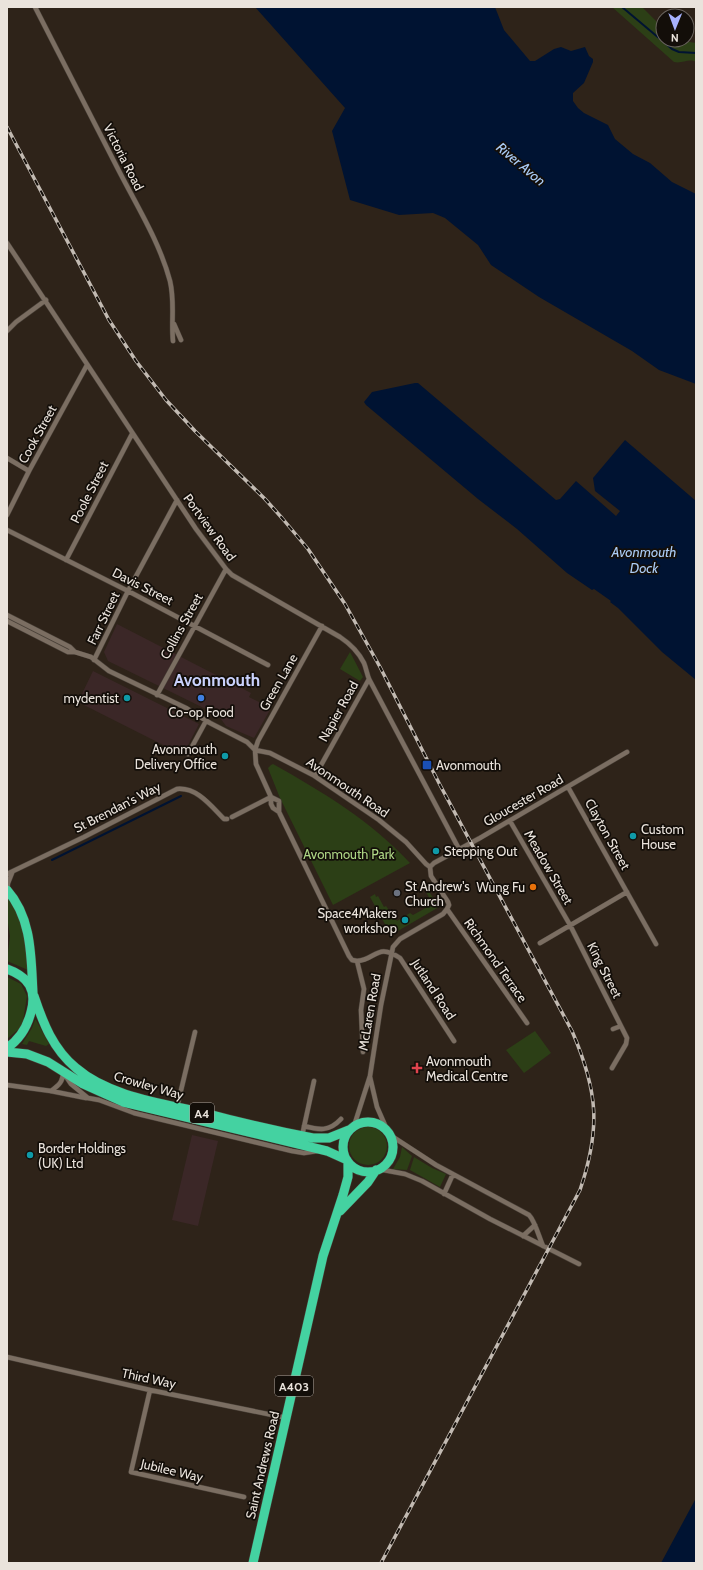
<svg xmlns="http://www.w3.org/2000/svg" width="703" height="1570" font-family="Cabin,sans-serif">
<rect width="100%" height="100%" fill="#2e2319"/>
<path fill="#3b2727" d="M117,624L251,693L249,697L271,708L254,738L226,726L218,715L108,661L104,652Z
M93,671L199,724L183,755L78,702Z
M192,1135L218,1141L198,1226L172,1220Z"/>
<path fill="#2c3f16" d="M612,7H642L663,28V40H677L696,43V62C689,58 682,64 674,62Z
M350,652L363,677L360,681L340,669Z
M273,764C323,792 371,821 410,863L333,905L280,798L268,768L271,765Z
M422,883L424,884L439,907L391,935L370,897L375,894L376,897L378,896L384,907L386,906L397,921L410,913L413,915L433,904L423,887L421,886Z
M7,896L17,912L24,935L28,970L7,961L10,936L7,917Z
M7,977L21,984L27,996L23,1021L20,1028L7,1039Z
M35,1020H36L49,1044L46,1046L29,1041L27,1045L22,1044L32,1028Z
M535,1031L551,1053L524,1073L506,1050Z
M349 1146a19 19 0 1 1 38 0a19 19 0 1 1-38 0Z
M402,1147L412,1156L407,1170L393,1169L400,1157Z
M414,1157L432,1168L446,1174L440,1187L410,1170Z"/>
<path fill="#001332" d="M255,7H495L504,30L530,61H535L554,49L561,47L571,51L585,47L589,56L593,59V62L584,83L573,93V101L578,108L584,113L608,125L615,139L633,154L650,163L672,182L696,194V384L659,370L632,351L539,297L491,265L478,245L445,218L433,213L399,215L350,200L332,131L345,108Z
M415,383H418L556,500L560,499L576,481L616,516L620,511L595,491L593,478L625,440L696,501V680L662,652L618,608L610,602L611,601L594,589L592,590L567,573L517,529L478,499L366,405L364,402L372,392Z
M696,1498V1563H661Z"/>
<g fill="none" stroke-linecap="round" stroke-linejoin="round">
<path stroke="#001332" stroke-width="2" d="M622,7L672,49L679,52L696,53
M52,860L181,796"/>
<defs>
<path id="street" d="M35,7C63,62 91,117 119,171C137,206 160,243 170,281C175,302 171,321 173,341
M7,243L196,529L226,569L232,575L340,637C349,643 359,653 364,663C366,668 367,674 369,679L459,849
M174,324L181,340
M7,331L16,322L46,300
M7,458L29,471
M7,515L29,471L87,365
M7,530L128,591L268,665
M66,560L132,434
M7,615L70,647L75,652
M7,621L68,652H75L91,657L109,671L186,708L210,723L247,742L255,750L270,753L313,775L379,820L406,842L426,864L430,867
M94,660L128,591L177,500
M157,695L226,569
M188,754L206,721
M315,776L369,679
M568,787L656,944
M271,797L279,801V812L349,956L352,960L357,961
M279,812L273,808L271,804V797L256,764L255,750L258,741L322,626
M232,817L271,797
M510,821L570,925L627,1038L626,1044L612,1068
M430,867L434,863L480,838L627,752
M430,867L431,876L448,902L449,905L447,909L527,1023
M7,874L84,837L177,789C197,787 211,806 224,819H227
M7,890L8,883L12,873
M540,943L627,892
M357,961C376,960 377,942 400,958L454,1041
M357,961L364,989L361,1010L363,1052
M613,1029L621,1026
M65,1075L71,1084L88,1098L99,1100L134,1113L292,1151L304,1153L317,1151
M370,1077L377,1107L388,1132
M7,1085L51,1091L86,1098
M51,1091C59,1085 63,1082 63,1072
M177,1107L195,1032
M304,1126C319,1130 329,1132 341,1119
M354,1126L370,1076L381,1005L393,947L400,939L443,914L447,909
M390,1135L436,1165L529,1215C535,1221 539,1237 543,1246
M302,1136L314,1081
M378,1169L405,1174L422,1181L490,1219L579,1264
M444,1194L453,1174
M523,1236L535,1225
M7,1357L150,1390L287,1418
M150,1390L131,1472L244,1497"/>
<path id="highway" d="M7,890C32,918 31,957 33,993
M7,969C29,977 37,990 31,1012C27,1028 20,1039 7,1048
M34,996C43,1023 53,1049 76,1068C108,1096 160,1103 201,1112C238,1122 276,1131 313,1138H329L349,1130
M7,1052L27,1054L48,1062L83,1084L123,1102L327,1151L347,1160
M343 1147a25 25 0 1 1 50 0a25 25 0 1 1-50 0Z
M340,1211L368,1182L376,1170
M253,1563L323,1256L343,1195L348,1177V1162"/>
</defs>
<use href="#street" stroke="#494038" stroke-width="5.5"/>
<use href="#highway" stroke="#494038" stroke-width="10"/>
<use href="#street" stroke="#7b6e62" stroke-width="4.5"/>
<use href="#highway" stroke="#44d2a1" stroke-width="9"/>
<defs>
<path id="rail" d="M7,127L109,320L136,361L166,400L195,431L265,499L282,518L308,549L345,604L380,667L440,785L572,1031C598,1091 601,1128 580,1190L381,1563"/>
</defs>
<use href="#rail" stroke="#c2bab2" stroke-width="3.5"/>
<use href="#rail" stroke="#130e09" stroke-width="2" stroke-dasharray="6" stroke-linecap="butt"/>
</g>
<g fill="#0f9aa8" stroke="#130e09" stroke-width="1.5">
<circle cx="127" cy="698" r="4"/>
<circle cx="225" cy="756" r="4"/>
<circle cx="633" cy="836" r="4"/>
<circle cx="436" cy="851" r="4"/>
<circle cx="405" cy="920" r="4"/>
<circle cx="30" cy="1155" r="4"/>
</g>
<circle fill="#3f7fe0" stroke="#130e09" stroke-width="1.5" cx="201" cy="698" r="4"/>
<rect fill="#1a4fb4" stroke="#130e09" stroke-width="1.5" x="422" y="760" width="10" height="10" rx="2"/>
<circle fill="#e8710a" stroke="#130e09" stroke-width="1.5" cx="533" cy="887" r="4"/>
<circle fill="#6b7280" stroke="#130e09" stroke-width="1.5" cx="397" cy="893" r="4"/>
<path fill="#e0444e" stroke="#130e09" stroke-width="1.5" d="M415 1062h4v4h4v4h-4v4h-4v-4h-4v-4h4z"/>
<g text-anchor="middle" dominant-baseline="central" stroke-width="3.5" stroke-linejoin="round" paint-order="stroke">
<g fill="#130e09" stroke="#aaa39d" stroke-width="1">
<rect x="190" y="1103" width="24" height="20" rx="3"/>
<rect x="275" y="1376" width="38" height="20" rx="3"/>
</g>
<g font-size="12" font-weight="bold" fill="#eae3dc">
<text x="202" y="1113">A4</text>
<text x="294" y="1386">A403</text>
</g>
<g font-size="13" fill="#eae3dc" stroke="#130e09">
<text transform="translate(124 157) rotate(63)">Victoria Road</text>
<text transform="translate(37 434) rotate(-61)">Cook Street</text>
<text transform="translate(89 492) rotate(-63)">Poole Street</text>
<text transform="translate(210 527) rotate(54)">Portview Road</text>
<text transform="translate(143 586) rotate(27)">Davis Street</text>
<text transform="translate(103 618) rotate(-64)">Farr Street</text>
<text transform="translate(181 626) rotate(-61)">Collins Street</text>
<text transform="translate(278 682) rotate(-60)">Green Lane</text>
<text transform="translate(338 711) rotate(-61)">Napier Road</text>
<text transform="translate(348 787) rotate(34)">Avonmouth Road</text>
<text transform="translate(523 800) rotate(-30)">Gloucester Road</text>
<text transform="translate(117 807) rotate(-27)">St Brendan's Way</text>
<text transform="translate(608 834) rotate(61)">Clayton Street</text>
<text transform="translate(549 867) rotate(60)">Meadow Street</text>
<text transform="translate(496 960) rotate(55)">Richmond Terrace</text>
<text transform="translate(605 970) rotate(63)">King Street</text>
<text transform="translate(434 989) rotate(57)">Jutland Road</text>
<text transform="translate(369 1012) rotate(-80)">McLaren Road</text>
<text transform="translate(149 1085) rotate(16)">Crowley Way</text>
<text transform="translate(149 1378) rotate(12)">Third Way</text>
<text transform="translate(262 1465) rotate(-77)">Saint Andrews Road</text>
<text transform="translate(172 1470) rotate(13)">Jubilee Way</text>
</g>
<g font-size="13" fill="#eae3dc" stroke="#130e09" text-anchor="start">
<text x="119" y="698" text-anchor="end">mydentist</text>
<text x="201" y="712" text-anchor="middle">Co-op Food</text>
<text x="217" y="749" text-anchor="end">Avonmouth<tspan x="217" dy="15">Delivery Office</tspan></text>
<text x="436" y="765">Avonmouth</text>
<text x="641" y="829">Custom<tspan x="641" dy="15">House</tspan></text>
<text x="444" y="851">Stepping Out</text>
<text x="405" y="886">St Andrew's<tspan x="405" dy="15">Church</tspan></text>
<text x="525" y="887" text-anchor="end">Wung Fu</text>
<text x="397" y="913" text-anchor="end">Space4Makers<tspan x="397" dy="15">workshop</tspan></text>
<text x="426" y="1061">Avonmouth<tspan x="426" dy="15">Medical Centre</tspan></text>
<text x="38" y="1148">Border Holdings<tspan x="38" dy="15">(UK) Ltd</tspan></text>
</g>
<g font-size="13" fill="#aed685" stroke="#130e09">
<text x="349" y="854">Avonmouth Park</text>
</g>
<g font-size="14" font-style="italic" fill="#aacbf5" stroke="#130e09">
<text transform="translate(521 164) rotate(40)">River Avon</text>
<text x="644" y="552">Avonmouth<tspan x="644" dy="16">Dock</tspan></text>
</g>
<g font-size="17" font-weight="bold" fill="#cad2fd" stroke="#130e09">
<text x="217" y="680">Avonmouth</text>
</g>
</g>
<rect width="703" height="1570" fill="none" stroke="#eae3dc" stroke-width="16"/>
<g transform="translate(675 28) rotate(181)"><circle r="19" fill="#130e09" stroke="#69635d"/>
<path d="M0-3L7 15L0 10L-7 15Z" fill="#a6b1fc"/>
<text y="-6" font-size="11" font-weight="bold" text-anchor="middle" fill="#eae3dc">N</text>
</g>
</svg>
